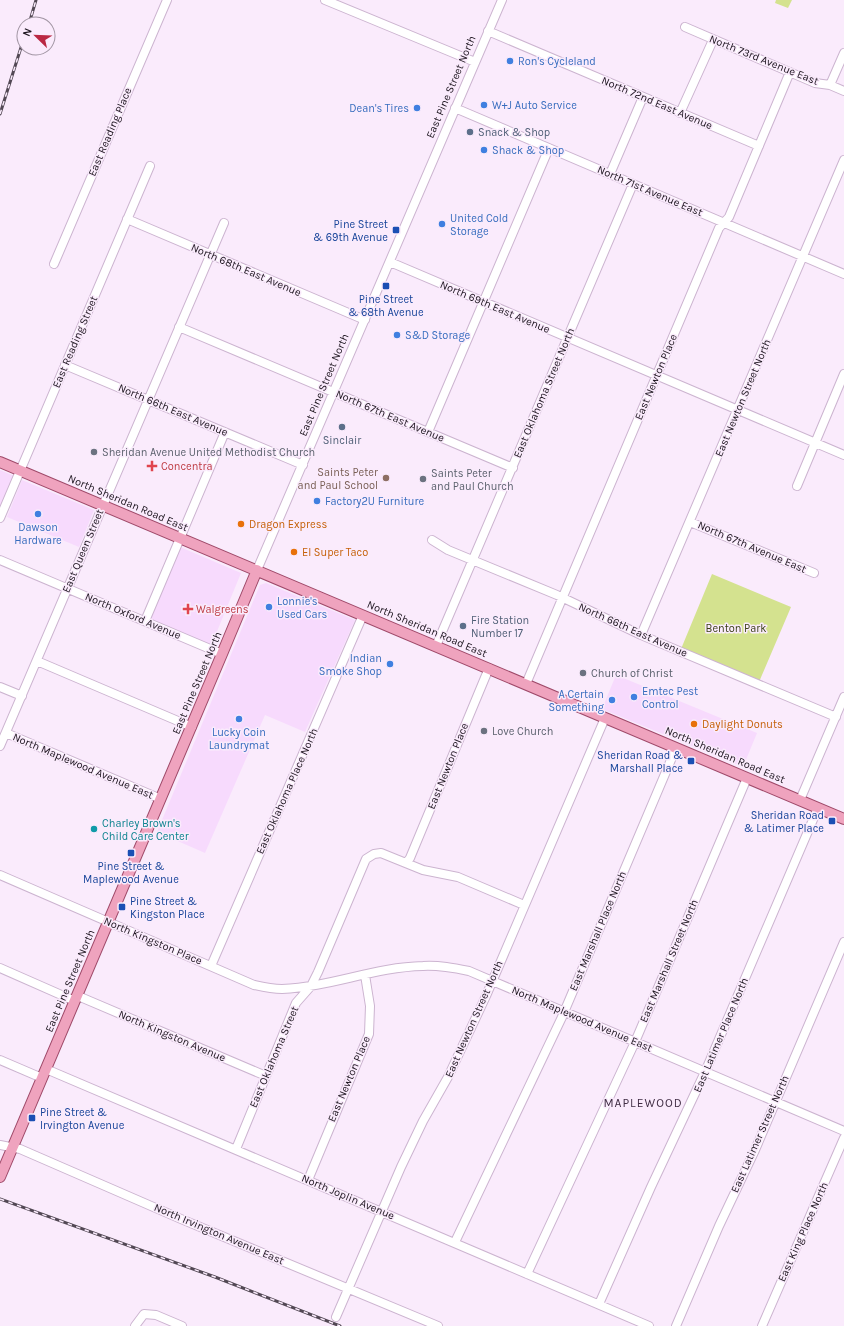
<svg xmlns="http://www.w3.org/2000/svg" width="844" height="1326" font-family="Karla,sans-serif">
<rect width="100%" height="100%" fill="#faebfc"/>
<path fill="#f7dafd" d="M0,470L14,476L0,509Z
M22,480L94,510L79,547L7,517Z
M180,547L241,573L211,646L153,621L151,617Z
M266,583L355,620L305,732L265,715L205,853L157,832L260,585Z
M616,675L757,733L743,767L602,709Z"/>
<path fill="#d4e28f" d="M776,0H792L788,8L775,3Z
M712,574L791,607L759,682L681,649Z"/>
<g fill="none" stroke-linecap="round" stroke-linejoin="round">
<defs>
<path id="minor" d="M325,0L475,62
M685,27L815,83L830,85L844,91
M488,31L759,146
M830,85L844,53
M455,108L844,274
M680,113L713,40
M610,174L643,97
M127,219L365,320
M390,262L844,455
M54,264L167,0
M179,327L513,468
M65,365L303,465
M428,432L549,148
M797,486L844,374
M0,518L150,166
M690,522L814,573
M432,540L448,550L557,595L641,635L836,717
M0,560L222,654
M257,570L502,0
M145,621L225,432
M641,635L844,160
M436,646L633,184
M37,661L192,727
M526,684L719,228L729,217L790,72
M0,687L22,696
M6,733L161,799
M0,746L224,223
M800,800L844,697
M406,863L410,858L489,668
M0,875L254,985C263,987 273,989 282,989C330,987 375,967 423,966C439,965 454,968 469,971L844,1131
M211,966L363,615
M0,968L75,1001
M78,996L266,1076
M0,1060L42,1078
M46,1069L649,1326
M0,1145L20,1149L181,1219L438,1326
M236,1149L296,1003L311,986L318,972L366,859L374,854L381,853L423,870L458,877L524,905
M308,1180L369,1034L370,1006L365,975
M455,1242L562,1017L676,748
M527,1274L635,1042L747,778
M599,1304L651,1187L705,1072L818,808
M336,1317L401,1167L423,1121L448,1077L486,996L605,718
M135,1326L144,1314L156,1315L182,1326
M676,1326L719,1226L755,1150L844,942
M762,1326L844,1138"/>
<path id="major" d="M0,462L844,819
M0,1177L222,654L257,570"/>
</defs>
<use href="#minor" stroke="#ccb4d0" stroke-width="10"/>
<use href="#major" stroke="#9f4969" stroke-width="12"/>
<use href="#minor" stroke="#fff" stroke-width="8"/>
<use href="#major" stroke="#efa3be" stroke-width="10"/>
<defs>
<path id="rail" d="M29,24L36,0
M0,114L24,38
M0,1199L215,1277L340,1326"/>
</defs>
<use href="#rail" stroke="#524854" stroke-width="3"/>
<use href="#rail" stroke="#faebfc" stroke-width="1.5" stroke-dasharray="4.5" stroke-linecap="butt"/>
</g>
<g fill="#3f7fe0" stroke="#faebfc" stroke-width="1.5">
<circle cx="510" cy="61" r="4"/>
<circle cx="484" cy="105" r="4"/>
<circle cx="417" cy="108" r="4"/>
<circle cx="484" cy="150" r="4"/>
<circle cx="442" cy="224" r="4"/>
<circle cx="397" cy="335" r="4"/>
<circle cx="317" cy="501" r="4"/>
<circle cx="38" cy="514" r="4"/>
<circle cx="269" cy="607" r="4"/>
<circle cx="390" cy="664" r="4"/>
<circle cx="634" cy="697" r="4"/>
<circle cx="612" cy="700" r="4"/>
<circle cx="239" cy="719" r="4"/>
</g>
<g fill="#5c6f8a" stroke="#faebfc" stroke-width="1.5">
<circle cx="470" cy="132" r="4"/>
<circle cx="342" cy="427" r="4"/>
<circle cx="463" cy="626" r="4"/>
</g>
<g fill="#1a4fb4" stroke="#faebfc" stroke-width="1.5">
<rect x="392" y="226" width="8" height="8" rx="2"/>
<rect x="382" y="282" width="8" height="8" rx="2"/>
<rect x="687" y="757" width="8" height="8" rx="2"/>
<rect x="828" y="817" width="8" height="8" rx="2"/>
<rect x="127" y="849" width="8" height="8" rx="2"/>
<rect x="118" y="903" width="8" height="8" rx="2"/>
<rect x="28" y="1114" width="8" height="8" rx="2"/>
</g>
<g fill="#6b7280" stroke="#faebfc" stroke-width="1.5">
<circle cx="94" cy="452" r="4"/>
<circle cx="423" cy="479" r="4"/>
<circle cx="583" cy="673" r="4"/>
<circle cx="484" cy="731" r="4"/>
</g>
<g fill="#e0444e" stroke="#faebfc" stroke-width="1.5">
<path d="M150 460h4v4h4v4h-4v4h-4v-4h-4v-4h4z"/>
<path d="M186 603h4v4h4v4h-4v4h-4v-4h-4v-4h4z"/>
</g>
<circle fill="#8d6e63" stroke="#faebfc" stroke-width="1.5" cx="386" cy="478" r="4"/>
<g fill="#e8710a" stroke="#faebfc" stroke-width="1.5">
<circle cx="241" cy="524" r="4"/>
<circle cx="294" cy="552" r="4"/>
<circle cx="694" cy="724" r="4"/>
</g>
<circle fill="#0f9aa8" stroke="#faebfc" stroke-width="1.5" cx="94" cy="829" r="4"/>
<g text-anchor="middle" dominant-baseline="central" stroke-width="3" stroke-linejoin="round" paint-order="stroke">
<g font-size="11" fill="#1c141e" stroke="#faebfc">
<text transform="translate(764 60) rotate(22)">North 73rd Avenue East</text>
<text transform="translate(451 87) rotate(-67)">East Pine Street North</text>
<text transform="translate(657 103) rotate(23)">North 72nd East Avenue</text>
<text transform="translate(110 132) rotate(-67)">East Reading Place</text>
<text transform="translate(650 191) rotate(23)">North 71st Avenue East</text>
<text transform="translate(246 270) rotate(23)">North 68th East Avenue</text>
<text transform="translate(495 307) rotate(23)">North 69th East Avenue</text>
<text transform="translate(75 342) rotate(-67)">East Reading Street</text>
<text transform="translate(656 377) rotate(-67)">East Newton Place</text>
<text transform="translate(324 385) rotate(-67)">East Pine Street North</text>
<text transform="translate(544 393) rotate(-67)">East Oklahoma Street North</text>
<text transform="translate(743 398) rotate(-67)">East Newton Street North</text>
<text transform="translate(173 410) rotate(23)">North 66th East Avenue</text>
<text transform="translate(390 416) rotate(23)">North 67th East Avenue</text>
<text transform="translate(128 503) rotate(23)">North Sheridan Road East</text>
<text transform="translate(752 547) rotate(23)">North 67th Avenue East</text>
<text transform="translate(83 551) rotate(-67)">East Queen Street</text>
<text transform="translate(133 616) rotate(23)">North Oxford Avenue</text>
<text transform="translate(427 629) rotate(23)">North Sheridan Road East</text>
<text transform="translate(633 630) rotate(24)">North 66th East Avenue</text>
<text transform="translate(197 683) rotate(-67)">East Pine Street North</text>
<text transform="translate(725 755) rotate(23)">North Sheridan Road East</text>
<text transform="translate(83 766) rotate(23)">North Maplewood Avenue East</text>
<text transform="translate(448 766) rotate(-68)">East Newton Place</text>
<text transform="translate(287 791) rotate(-66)">East Oklahoma Place North</text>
<text transform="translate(598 931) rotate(-67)">East Marshall Place North</text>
<text transform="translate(153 941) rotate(23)">North Kingston Place</text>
<text transform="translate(669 961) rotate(-67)">East Marshall Street North</text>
<text transform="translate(70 981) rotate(-67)">East Pine Street North</text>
<text transform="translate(474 1019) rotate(-66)">East Newton Street North</text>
<text transform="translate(582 1019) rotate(23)">North Maplewood Avenue East</text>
<text transform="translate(721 1035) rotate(-67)">East Latimer Place North</text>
<text transform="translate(172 1036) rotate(23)">North Kingston Avenue</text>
<text transform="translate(274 1057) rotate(-67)">East Oklahoma Street</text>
<text transform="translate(349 1079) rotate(-67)">East Newton Place</text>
<text transform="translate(760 1134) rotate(-66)">East Latimer Street North</text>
<text transform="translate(348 1197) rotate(23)">North Joplin Avenue</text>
<text transform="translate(803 1232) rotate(-66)">East King Place North</text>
<text transform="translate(219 1234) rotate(23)">North Irvington Avenue East</text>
</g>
<g font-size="11" fill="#366cbe" stroke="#faebfc" text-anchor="start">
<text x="518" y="61">Ron's Cycleland</text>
<text x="492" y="105">W+J Auto Service</text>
<text x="409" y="108" text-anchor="end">Dean's Tires</text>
<text x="492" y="150">Shack &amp; Shop</text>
<text x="450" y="218">United Cold<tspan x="450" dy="13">Storage</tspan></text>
<text x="405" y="335">S&amp;D Storage</text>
<text x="325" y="501">Factory2U Furniture</text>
<text x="38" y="527" text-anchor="middle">Dawson<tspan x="38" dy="13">Hardware</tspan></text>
<text x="277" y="601">Lonnie's<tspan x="277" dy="13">Used Cars</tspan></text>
<text x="382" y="658" text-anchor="end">Indian<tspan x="382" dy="13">Smoke Shop</tspan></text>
<text x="642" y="691">Emtec Pest<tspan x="642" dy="13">Control</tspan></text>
<text x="604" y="694" text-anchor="end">A Certain<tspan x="604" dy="13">Something</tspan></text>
<text x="239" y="732" text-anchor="middle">Lucky Coin<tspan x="239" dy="13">Laundrymat</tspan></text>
</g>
<g font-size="11" fill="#4e5e75" stroke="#faebfc" text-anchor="start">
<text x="478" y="132">Snack &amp; Shop</text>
<text x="342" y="440" text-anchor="middle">Sinclair</text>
<text x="471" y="620">Fire Station<tspan x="471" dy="13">Number 17</tspan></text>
</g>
<g font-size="11" fill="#164399" stroke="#faebfc" text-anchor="end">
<text x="388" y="224">Pine Street<tspan x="388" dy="13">&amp; 69th Avenue</tspan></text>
<text x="386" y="299" text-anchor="middle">Pine Street<tspan x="386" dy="13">&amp; 68th Avenue</tspan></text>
<text x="683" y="755">Sheridan Road &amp;<tspan x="683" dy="13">Marshall Place</tspan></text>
<text x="824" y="815">Sheridan Road<tspan x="824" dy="13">&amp; Latimer Place</tspan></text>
<text x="131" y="866" text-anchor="middle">Pine Street &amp;<tspan x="131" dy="13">Maplewood Avenue</tspan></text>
<text x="130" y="901" text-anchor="start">Pine Street &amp;<tspan x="130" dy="13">Kingston Place</tspan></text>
<text x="40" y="1112" text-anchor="start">Pine Street &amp;<tspan x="40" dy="13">Irvington Avenue</tspan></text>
</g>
<g font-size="11" fill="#5b616d" stroke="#faebfc" text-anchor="start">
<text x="102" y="452">Sheridan Avenue United Methodist Church</text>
<text x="431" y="473">Saints Peter<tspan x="431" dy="13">and Paul Church</tspan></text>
<text x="591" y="673">Church of Christ</text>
<text x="492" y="731">Love Church</text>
</g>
<g font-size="11" fill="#be3a42" stroke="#faebfc" text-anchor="start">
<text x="161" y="466">Concentra</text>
<text x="196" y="609">Walgreens</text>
</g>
<g font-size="11" fill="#785e54" stroke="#faebfc" text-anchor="end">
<text x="378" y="472">Saints Peter<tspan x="378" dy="13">and Paul School</tspan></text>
</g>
<g font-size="11" fill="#c56008" stroke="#faebfc" text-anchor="start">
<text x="249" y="524">Dragon Express</text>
<text x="302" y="552">El Super Taco</text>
<text x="702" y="724">Daylight Donuts</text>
</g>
<g font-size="11" fill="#383e14" stroke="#faebfc">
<text x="736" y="628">Benton Park</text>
</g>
<g font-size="11" fill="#0d838f" stroke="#faebfc" text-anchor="start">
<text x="102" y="823">Charley Brown's<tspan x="102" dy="13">Child Care Center</tspan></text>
</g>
<g font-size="12" letter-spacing="1" fill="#3f2c43" stroke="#faebfc">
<text x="643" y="1103">MAPLEWOOD</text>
</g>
</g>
<g transform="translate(36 36) rotate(293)"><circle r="19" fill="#faebfc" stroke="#a195a3"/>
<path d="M0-3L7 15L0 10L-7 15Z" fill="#ba2843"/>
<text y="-6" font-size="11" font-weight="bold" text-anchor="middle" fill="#1c141e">N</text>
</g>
</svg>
